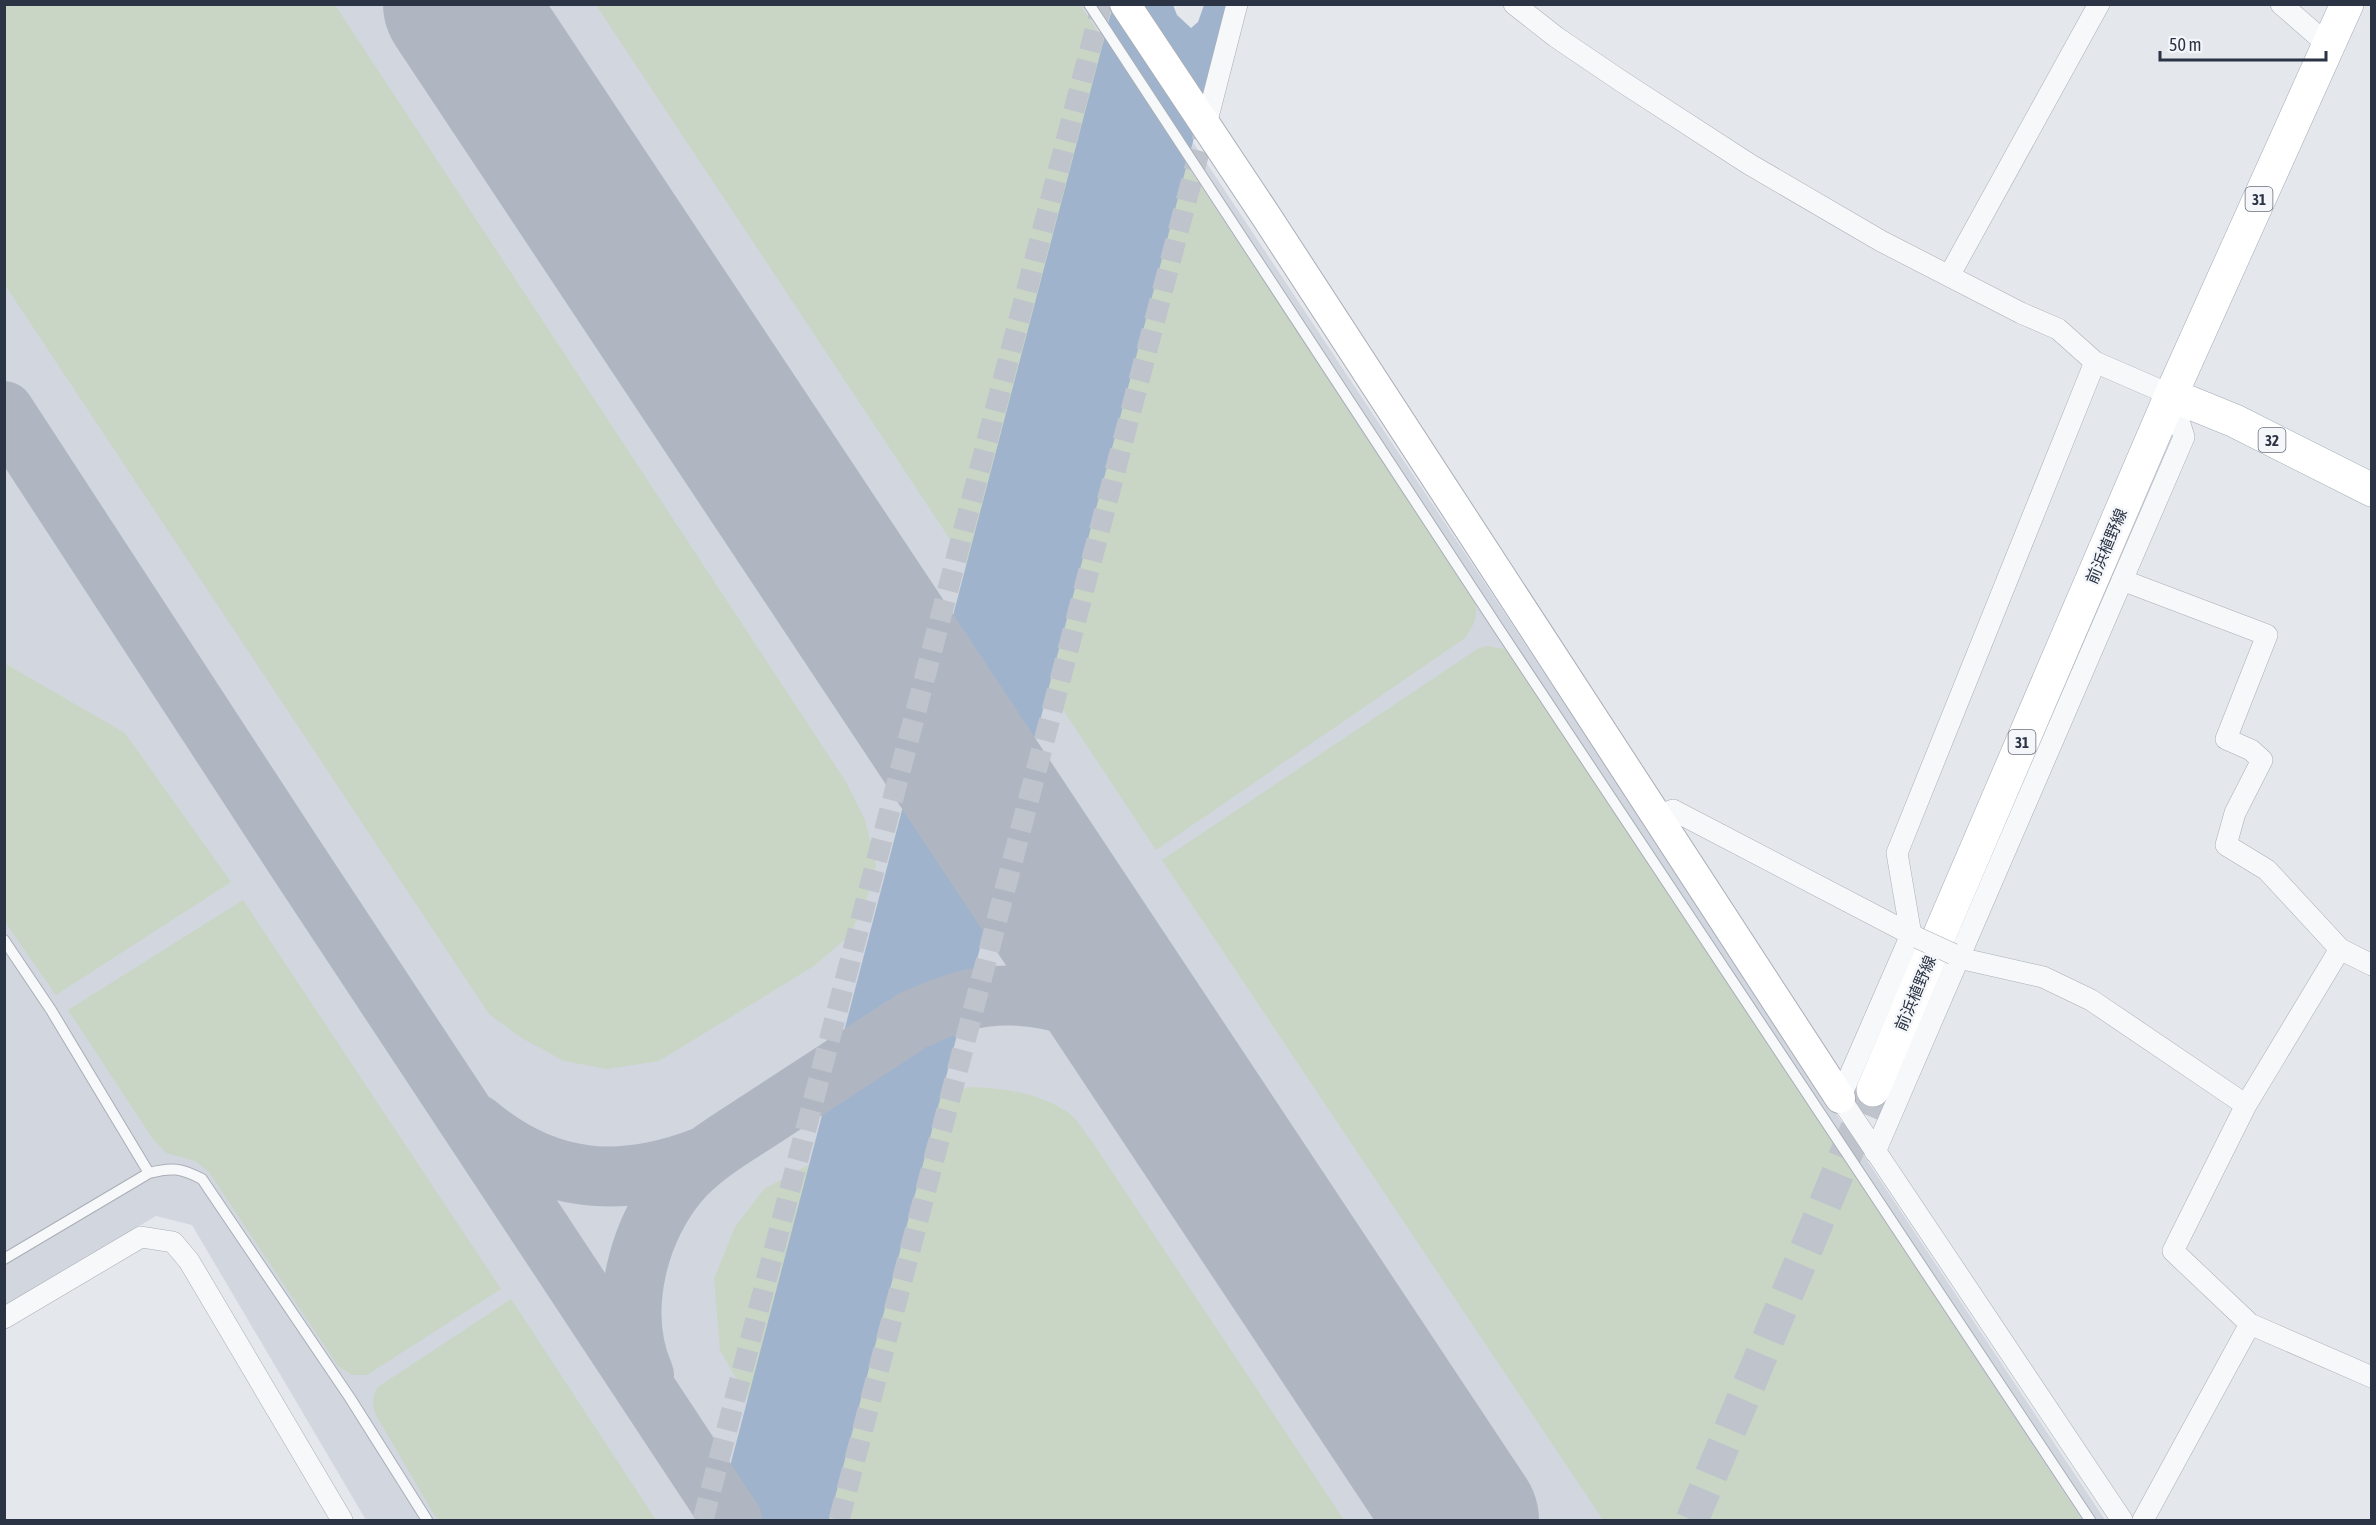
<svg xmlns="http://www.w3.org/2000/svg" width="2376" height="1525" font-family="'Asap Condensed','Noto Sans JP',sans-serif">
<rect width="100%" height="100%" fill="#e4e7ec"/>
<path fill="#d2d6de" d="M5,5H1102L2105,1520H366L192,1225L156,1216L5,1306Z"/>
<path fill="#c9d6c5" d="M4,5H335L846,782L865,820L876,865L866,901L849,936L814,966L659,1061L607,1069L564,1061L520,1037L489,1014L5,285Z
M596,5H1080L1472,594C1480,611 1476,623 1465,638L1156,850Z
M1487,646L1504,649L1511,655L2082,1520H1603L1162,860L1479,648Z
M4,663L125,733L231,882L56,995L5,922Z
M243,900L501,1289L367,1375H352L338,1366L209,1172L195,1161L166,1153L153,1139L68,1010Z
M970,1087C1005,1088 1040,1093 1069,1113C1078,1120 1085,1133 1093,1143L1344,1520H816L720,1350L714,1279L735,1227L764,1189L936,1095Z
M511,1299L656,1520H439L433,1513L376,1415C372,1404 372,1397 378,1387Z"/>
<path fill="#9fb4cc" d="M1113,5H1173L1177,15L1191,28L1198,22L1204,5H1229L829,1520H716Z"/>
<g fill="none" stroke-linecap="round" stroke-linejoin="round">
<path stroke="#b0b6c1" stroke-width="60" d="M4,411L294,856L732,1520
M913,1020C929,1014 944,1006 960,1002C1014,987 1078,999 1123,1031C1145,1045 1160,1067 1177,1087
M476,1124C547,1184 620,1189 703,1157
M644,1375C616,1311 638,1225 685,1175C708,1151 739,1134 766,1116C812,1086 858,1056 904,1026"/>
<path stroke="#b0b6c1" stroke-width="150" d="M458,4L1464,1520"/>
<path stroke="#bfc3cb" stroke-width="21" stroke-dasharray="21 10" stroke-linecap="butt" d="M703,1520L1102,4
M839,1520L1208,118"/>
<path stroke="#bfc3cb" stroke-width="33" stroke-dasharray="33 16" stroke-linecap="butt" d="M1692,1520L1873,1090"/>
<defs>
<path id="lane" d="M1089,4L1497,626L2090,1520
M4,940L51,1010L149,1173
M4,1259L149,1173C172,1167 181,1168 202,1179L350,1398L427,1520"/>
<path id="street" d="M1514,4L1556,37L1621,81L1749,164L1881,241L2021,313L2058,329L2095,362L2171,395L2184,437L1875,1152
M2281,4L2328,45
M1208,117L1237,4
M1949,276L2099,4
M2095,362L1897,853L1911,935L1840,1098L2122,1520
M2122,580L2267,635L2226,739L2251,750L2262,760L2235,813L2226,845L2267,870L2340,949L2372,965
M1657,816L1673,810L1918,938
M2340,949L2246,1105L2173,1251L2250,1324L2372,1377
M1953,954L1959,958L2043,977L2091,1000L2246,1105
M4,1318L141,1237L173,1242L189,1261L342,1520
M2143,1520L2250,1324"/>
<path id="secondary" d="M1125,4L1266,216L1840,1098"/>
<path id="primary" d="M2171,395L2235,421L2372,490
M1873,1090L2171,395L2347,4"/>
</defs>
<use href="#lane" stroke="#a9aeb7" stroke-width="12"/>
<use href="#street" stroke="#a9aeb7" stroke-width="22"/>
<use href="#secondary" stroke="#a9aeb7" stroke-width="32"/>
<use href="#primary" stroke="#a3abb8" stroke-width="34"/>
<use href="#lane" stroke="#f7f8fa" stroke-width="10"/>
<use href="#street" stroke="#f7f8fa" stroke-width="21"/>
<use href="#secondary" stroke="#fff" stroke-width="30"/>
<use href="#primary" stroke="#fff" stroke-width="33"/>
<defs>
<path id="street-bridge" d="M1918,938L1953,954"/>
</defs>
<use href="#street-bridge" stroke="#a9aeb7" stroke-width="22" stroke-linecap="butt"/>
<use href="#street-bridge" stroke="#f7f8fa" stroke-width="21"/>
</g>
<g text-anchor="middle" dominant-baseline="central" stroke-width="5" stroke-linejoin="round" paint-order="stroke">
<g fill="#f4f6f9" stroke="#676e7b" stroke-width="1.5">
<rect x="2245.5" y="187" width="27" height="24" rx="4.5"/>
<rect x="2258.5" y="428" width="27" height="24" rx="4.5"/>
<rect x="2008.5" y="730" width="27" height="24" rx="4.5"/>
</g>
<g font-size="15" font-weight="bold" fill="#2b3445">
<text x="2259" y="199">31</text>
<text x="2272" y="440">32</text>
<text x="2022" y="742">31</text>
</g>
<g font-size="16" fill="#2b3445" stroke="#f4f6f9">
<text transform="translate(2106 546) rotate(-67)">前浜植野線</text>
<text transform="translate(1915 993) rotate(-67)">前浜植野線</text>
</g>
</g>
<rect width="2376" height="1525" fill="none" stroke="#2b3445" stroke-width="12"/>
<path d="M2160 51v9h166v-9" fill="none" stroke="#2b3445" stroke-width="3"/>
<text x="2169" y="51" font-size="18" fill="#2b3445" stroke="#f4f6f9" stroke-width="4.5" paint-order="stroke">50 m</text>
</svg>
